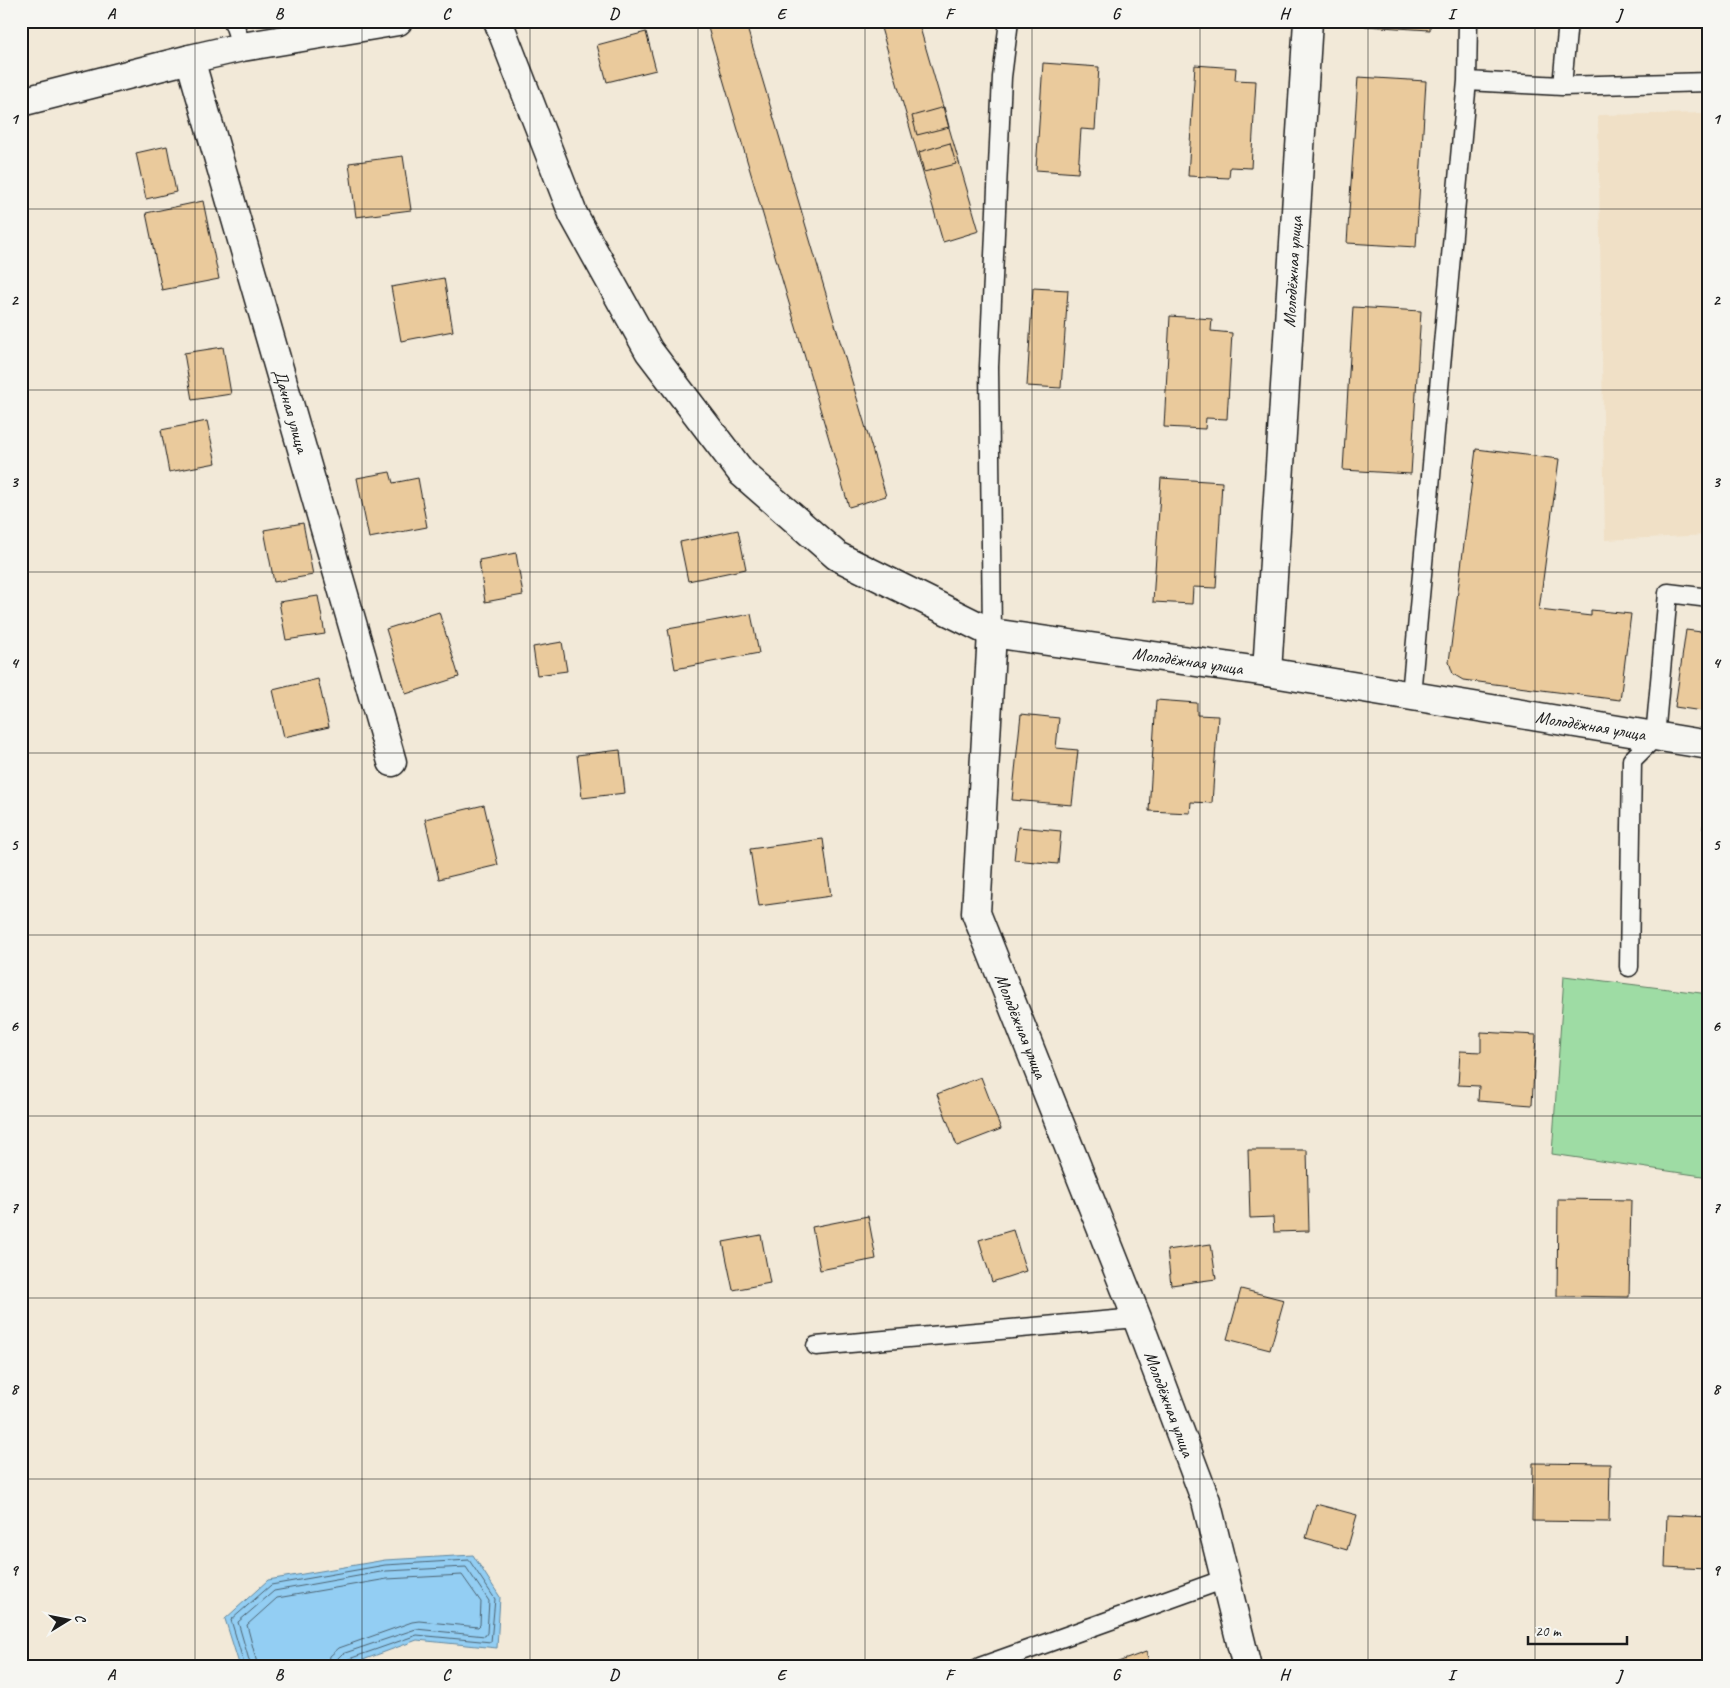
<svg xmlns="http://www.w3.org/2000/svg" width="1730" height="1688" font-family="Caveat,sans-serif">
<rect width="100%" height="100%" fill="#f2e9d8"/>
<filter id="ink" filterUnits="userSpaceOnUse"><feTurbulence type="fractalNoise" baseFrequency=".02" numOctaves="2"/><feDisplacementMap in="SourceGraphic" scale="10" xChannelSelector="R" yChannelSelector="G"/><feConvolveMatrix kernelMatrix="1 2 1 2 8 2 1 2 1" color-interpolation-filters="sRGB"/></filter>
<g filter="url(#ink)">
<path fill="#f0e0c6" d="M1709,113V535L1605,540L1598,115Z"/>
<path fill="#9edca4" stroke="#5d7c60" d="M1564,976L1709,994V1177L1552,1154Z"/>
<path fill="#93cef3" stroke="#63879d" d="M473,1555L500,1597L497,1648L417,1640L344,1667H240L225,1619L268,1580L385,1560Z"/>
<g fill="none" stroke-linecap="round" stroke-linejoin="round">
<path stroke="#4c6372" stroke-width="1" d="M245,1667L231,1620L271,1585L385,1565L469,1560L495,1599L491,1642L417,1635L346,1660L343,1662L342,1667
M251,1667L238,1622L274,1591L386,1571L466,1567L489,1601L487,1633L485,1636L416,1629L342,1654L337,1659L336,1667
M258,1667L247,1625L277,1598L387,1579L462,1575L481,1602L480,1625L478,1627L419,1621L412,1622L339,1648L330,1656L328,1667"/>
</g>
<path fill="#eaca9c" stroke="#1c1c1c" d="M706,21H745L886,496L849,507Z
M879,21H918L979,231L943,242Z
M1365,21H1430V30L1365,26Z
M646,32L656,70L607,82L597,45Z
M1043,63L1099,67L1095,130L1081,129L1078,173L1036,170Z
M1195,65L1236,68L1235,80L1256,81L1251,168L1230,167L1229,178L1188,176Z
M1358,77L1426,81L1416,247L1347,243Z
M944,107L949,127L917,135L912,116Z
M950,143L956,164L924,172L919,152Z
M167,146L176,192L146,199L136,153Z
M403,156L411,210L356,217L349,163Z
M203,201L219,279L162,290L146,213Z
M1704,215H1709V474Z
M444,278L453,331L401,341L391,287Z
M1033,288L1068,290L1061,388L1027,386Z
M1353,307L1421,311L1411,474L1343,470Z
M1170,316L1212,319L1211,331L1232,333L1227,419L1206,418L1205,429L1164,427Z
M223,347L231,394L192,400L184,353Z
M207,421L216,463L169,472L161,430Z
M1476,449L1559,459L1539,610L1591,616V610L1631,614L1620,700L1463,680L1453,674L1449,662Z
M390,472L393,483L418,478L427,527L369,538L357,478Z
M1161,478L1222,482L1216,588L1193,587L1192,604L1153,602Z
M303,523L313,575L274,582L264,530Z
M738,530L746,569L688,581L680,542Z
M516,553L523,595L485,602L479,560Z
M318,596L325,634L286,640L279,602Z
M439,612L459,677L406,694L386,629Z
M751,614L759,653L675,669L668,629Z
M1702,623L1709,624V712L1675,707L1686,630L1701,632Z
M562,642L567,671L537,675L533,647Z
M318,679L329,727L284,737L273,690Z
M1156,700L1197,703V715L1218,716L1212,803L1191,802L1190,813L1149,811Z
M1021,714L1059,718L1056,748L1078,750L1072,805L1012,800Z
M620,750L625,793L582,798L577,755Z
M1709,771V830L1703,829Z
M484,805L498,865L439,879L425,819Z
M1018,827L1061,831L1058,864L1014,860Z
M823,839L831,896L759,906L750,849Z
M1481,1032L1536,1035L1532,1105L1478,1101L1479,1086L1458,1085L1460,1051L1481,1052Z
M981,1077L1001,1129L957,1146L937,1094Z
M1248,1150H1307L1309,1231L1274,1232L1273,1217L1250,1218Z
M1558,1199L1631,1200L1629,1297L1557,1296Z
M868,1216L876,1259L820,1270L812,1227Z
M1013,1230L1026,1271L992,1282L979,1240Z
M761,1235L770,1283L733,1290L723,1242Z
M1211,1244L1216,1279L1171,1285L1167,1250Z
M1241,1289L1284,1300L1270,1350L1227,1339Z
M1533,1463L1610,1464L1609,1522L1532,1521Z
M1316,1504L1357,1515L1347,1550L1306,1538Z
M1667,1515L1709,1517L1707,1569L1665,1567Z
M1146,1652L1151,1667H1104Z"/>
<g fill="none" stroke-linecap="round" stroke-linejoin="round">
<defs>
<path id="lane" d="M233,21L242,47
M1467,81L1562,86L1709,82
M1562,86L1568,21
M992,633L989,367L1002,77L1009,21
M1411,695L1467,81L1468,21
M1629,967L1632,760L1655,737L1668,593L1709,598
M816,1346L1137,1318
M980,1667L1225,1579"/>
<g id="street">
<path id="s1" d="M498,21L573,214L649,351L742,473L837,556L992,633L1267,672L1709,745"/>
<path id="s2" d="M190,59L392,762"/>
<path d="M21,102L190,59L242,47L398,21"/>
<path id="s3" d="M992,633L976,913L1137,1318L1206,1501L1247,1667"/>
<path id="s4" d="M1267,672L1308,21"/>
</g>
</defs>
<use href="#lane" stroke="#1c1c1c" stroke-width="21"/>
<use href="#street" stroke="#1c1c1c" stroke-width="31"/>
<use href="#lane" stroke="#f6f6f2" stroke-width="18"/>
<use href="#street" stroke="#f6f6f2" stroke-width="28"/>
</g>
</g>
<path fill="none" stroke="#1c1c1c" stroke-width="1" stroke-opacity="0.55" d="M195,21V1667M362,21V1667M530,21V1667M698,21V1667M865,21V1667M1032,21V1667M1200,21V1667M1368,21V1667M1535,21V1667M21,209H1709M21,390H1709M21,572H1709M21,753H1709M21,935H1709M21,1116H1709M21,1298H1709M21,1479H1709"/>
<g text-anchor="middle" dominant-baseline="central" stroke-width="4" stroke-linejoin="round" paint-order="stroke">
<g font-size="18" fill="#1c1c1c" stroke="#f6f6f2">
<text stroke="none"><textPath href="#s4" startOffset="401">Молодёжная улица</textPath></text>
<text stroke="none"><textPath href="#s2" startOffset="366">Дачная улица</textPath></text>
<text stroke="none"><textPath href="#s1" startOffset="1014">Молодёжная улица</textPath></text>
<text stroke="none"><textPath href="#s1" startOffset="1422">Молодёжная улица</textPath></text>
<text stroke="none"><textPath href="#s3" startOffset="402">Молодёжная улица</textPath></text>
<text stroke="none"><textPath href="#s3" startOffset="808">Молодёжная улица</textPath></text>
</g>
</g>
<rect width="1730" height="1688" fill="none" stroke="#f6f6f2" stroke-width="55"/>
<g transform="translate(68 1620) rotate(80)" stroke="#f6f6f2" stroke-width="4" paint-order="stroke">
<path d="M0-4L9 19L0 12L-9 19Z" fill="#1c1c1c"/>
<text y="-8" font-size="14" font-weight="bold" text-anchor="middle" fill="#1c1c1c">С</text>
</g>
<path d="M1528 1636v8h99v-8" fill="none" stroke="#1c1c1c" stroke-width="2.5"/>
<text x="1535" y="1636" font-size="15" fill="#1c1c1c" stroke="#f6f6f2" stroke-width="4" paint-order="stroke">20 m</text>
<rect x="28" y="28" width="1674" height="1632" fill="none" stroke="#1c1c1c" stroke-width="2"/>
<g font-size="16" text-anchor="middle" font-weight="bold" fill="#1c1c1c">
<text x="111" y="19">A</text>
<text x="279" y="19">B</text>
<text x="446" y="19">C</text>
<text x="614" y="19">D</text>
<text x="781" y="19">E</text>
<text x="949" y="19">F</text>
<text x="1116" y="19">G</text>
<text x="1284" y="19">H</text>
<text x="1451" y="19">I</text>
<text x="1619" y="19">J</text>
<text x="14" y="124">1</text>
<text x="1716" y="124">1</text>
<text x="14" y="305">2</text>
<text x="1716" y="305">2</text>
<text x="14" y="487">3</text>
<text x="1716" y="487">3</text>
<text x="14" y="668">4</text>
<text x="1716" y="668">4</text>
<text x="14" y="850">5</text>
<text x="1716" y="850">5</text>
<text x="14" y="1031">6</text>
<text x="1716" y="1031">6</text>
<text x="14" y="1213">7</text>
<text x="1716" y="1213">7</text>
<text x="14" y="1394">8</text>
<text x="1716" y="1394">8</text>
<text x="14" y="1575">9</text>
<text x="1716" y="1575">9</text>
<text x="111" y="1680">A</text>
<text x="279" y="1680">B</text>
<text x="446" y="1680">C</text>
<text x="614" y="1680">D</text>
<text x="781" y="1680">E</text>
<text x="949" y="1680">F</text>
<text x="1116" y="1680">G</text>
<text x="1284" y="1680">H</text>
<text x="1451" y="1680">I</text>
<text x="1619" y="1680">J</text>
</g>
</svg>
